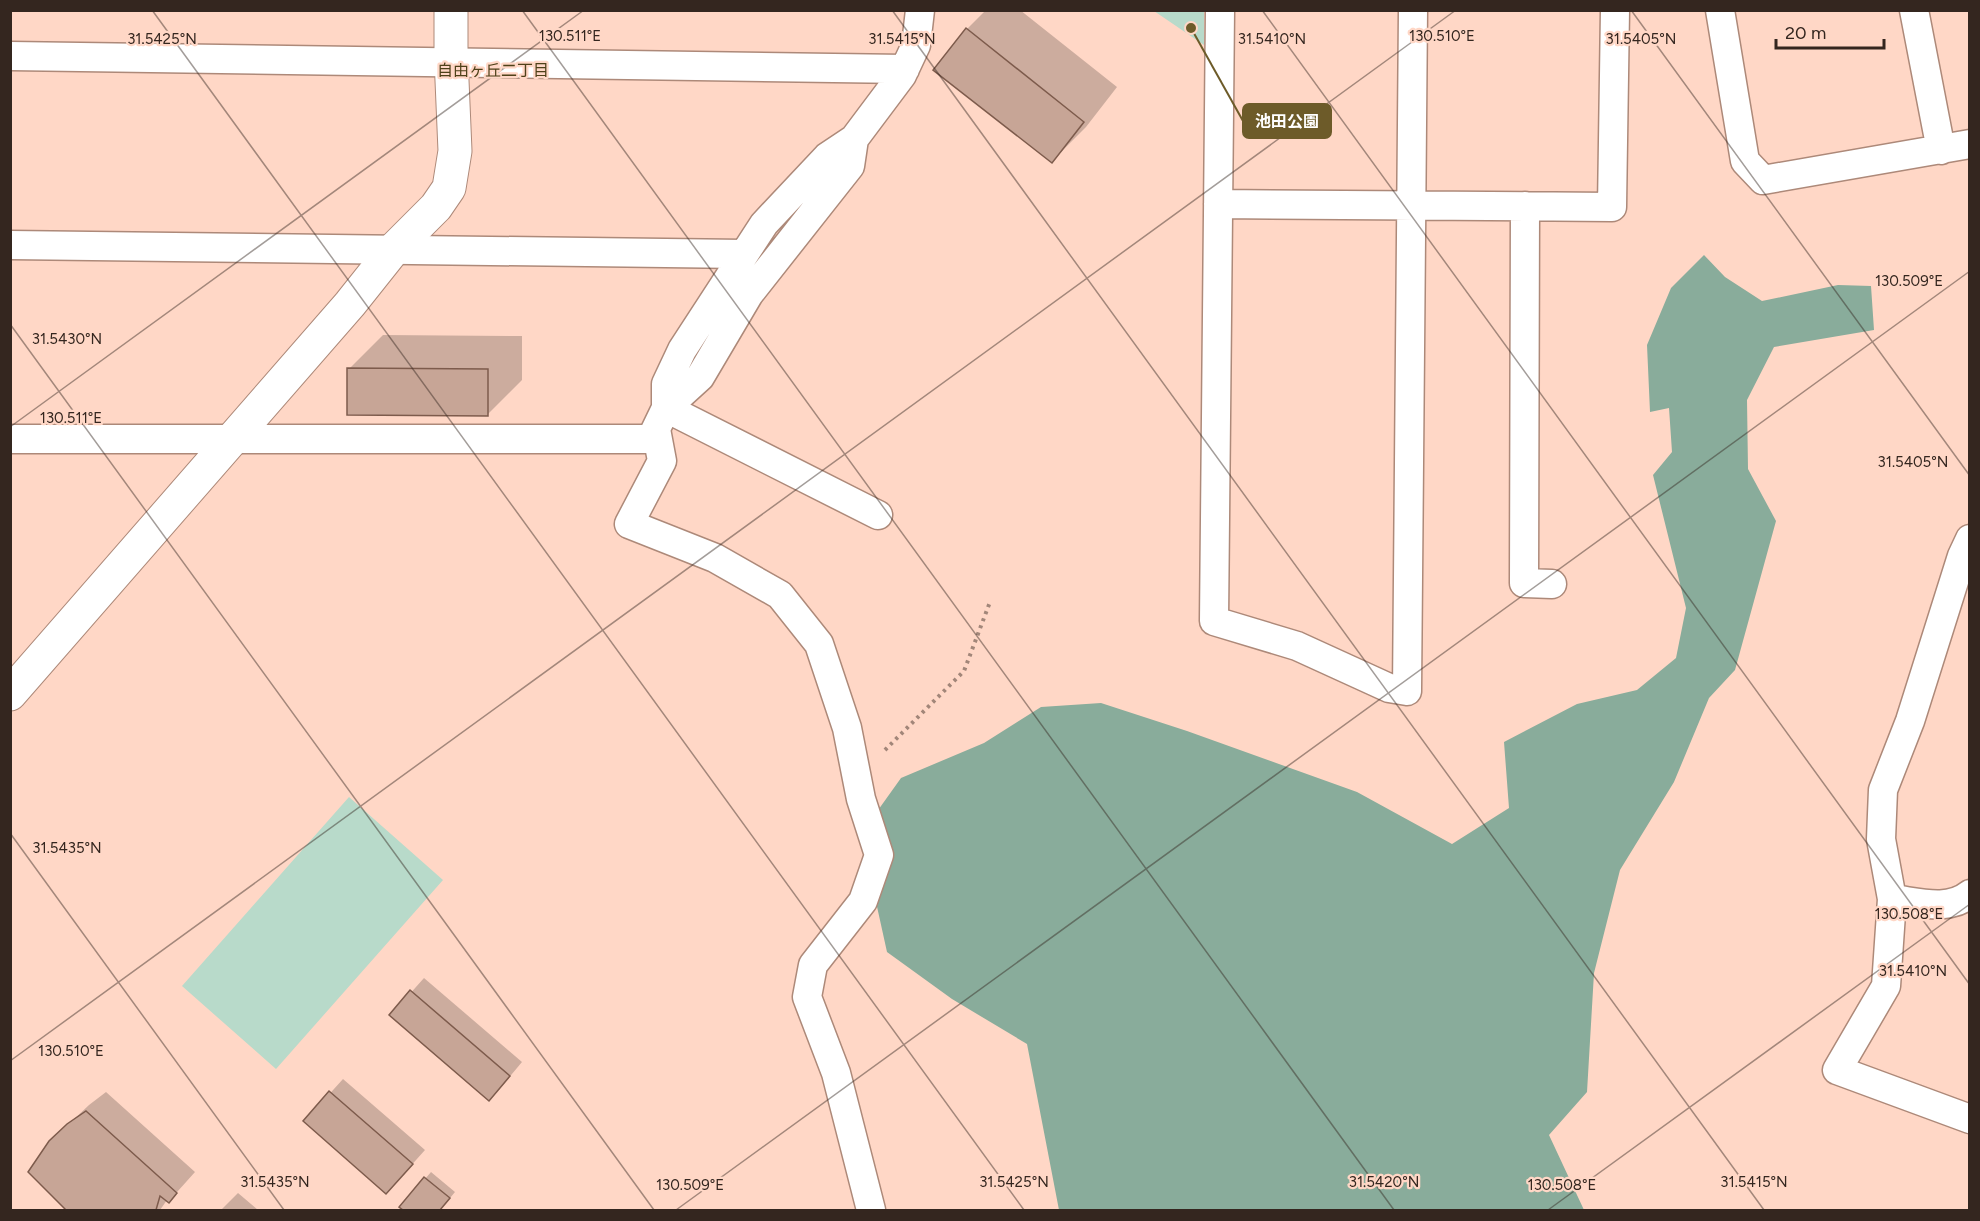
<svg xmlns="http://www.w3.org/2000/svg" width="1980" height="1221" font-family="Figtree,'Noto Sans JP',sans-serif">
<rect width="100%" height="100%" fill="#ffd7c6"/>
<path fill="#b8daca" d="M1154,11H1204V45Z
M349,797L443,880L276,1069L182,986Z"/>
<path fill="#89ac9b" d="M1704,255L1725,277L1762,301L1838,285L1871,286L1874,330L1774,347L1747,400L1748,469L1776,521L1735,670L1709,698L1674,782L1620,870L1594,973L1587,1092L1549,1135L1584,1210H1059L1027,1044L952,999L887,952L861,834L901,778L984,743L1041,707L1101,703L1187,731L1357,792L1452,844L1509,808L1504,742L1577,704L1637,690L1676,658L1686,608L1653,475L1672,452L1669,408L1650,412L1647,345L1671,288Z"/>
<path fill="#0003" d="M986,10H1020L1117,87L1086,127L1052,161L967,29Z
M383,335L522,336V380L488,414L349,369Z
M424,978L522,1062L502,1086L391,1015Z
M343,1079L425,1150L399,1179L305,1121Z
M106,1092L195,1172L169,1201L167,1200L160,1210H68L30,1172L71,1122L89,1105Z
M431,1172L455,1192L440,1210H405L401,1207Z
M238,1193L258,1210H221Z"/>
<path fill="#c7a596" stroke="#7d5b4c" stroke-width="1.5" d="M966,28L1084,122L1052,163L933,70Z
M347,368L488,369V416L347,415Z
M410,990L510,1076L489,1101L389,1015Z
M329,1091L413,1164L386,1194L303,1121Z
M86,1111L177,1193L169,1203L160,1196L156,1210H66L28,1172L49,1141L67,1124Z
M424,1177L450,1198L440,1210H403L399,1207Z"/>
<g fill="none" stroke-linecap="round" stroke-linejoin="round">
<defs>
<path id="minor" d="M1220,10L1214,621L1297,646L1389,688L1407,691L1413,10
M1720,10L1745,161L1763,180L1970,144
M1914,10L1941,150
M10,56L905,69
M854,139L850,166L749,294L700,377L666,408L878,515
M1218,204L1612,207L1615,10
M1525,206L1524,583L1552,584
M10,245L744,254
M656,429L662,461L629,524L715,558L780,595L819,644L847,728L861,799L879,855L863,901L813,965L807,997L836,1073L871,1210
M10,439H651L666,408V384L682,350L764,224L827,157L854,139L902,75L916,45L920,10
M1970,539L1962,556L1910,721L1883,790L1881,839L1892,899L1886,986L1837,1070L1970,1119
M1892,899C1918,902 1948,912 1970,894"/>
<path id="tertiary" d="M10,694L350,304L393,250L436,207L449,188L455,151L451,57V10"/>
</defs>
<use href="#minor" stroke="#ad8979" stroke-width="31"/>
<use href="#tertiary" stroke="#ad8979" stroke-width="35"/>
<path stroke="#a28679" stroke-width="4" stroke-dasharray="3 4.5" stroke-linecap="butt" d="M885,750L964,671L990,602"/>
<use href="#minor" stroke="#fff" stroke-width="28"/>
<use href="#tertiary" stroke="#fff" stroke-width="33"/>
</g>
<path fill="none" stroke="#34261f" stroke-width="1.5" stroke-opacity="0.45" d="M152,10L1024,1210M522,10L1394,1210M892,10L1764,1210M1262,10L1970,985M1631,10L1970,476M10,324L654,1210M10,427L584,10M10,833L284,1210M10,1061L1456,10M676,1210L1970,271M1548,1210L1970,904"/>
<g text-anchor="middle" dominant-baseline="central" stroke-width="4.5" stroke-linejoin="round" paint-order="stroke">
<g font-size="16" fill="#4f4119" stroke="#ffd7c6">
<text x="493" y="70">自由ヶ丘二丁目</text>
</g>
</g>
<g font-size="15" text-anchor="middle" fill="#34261f" stroke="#ffd7c6" stroke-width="4.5" stroke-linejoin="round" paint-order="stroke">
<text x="570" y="41">130.511°E</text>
<text x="1442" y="41">130.510°E</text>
<text x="162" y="44">31.5425°N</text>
<text x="902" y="44">31.5415°N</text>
<text x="1272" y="44">31.5410°N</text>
<text x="1641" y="44">31.5405°N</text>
<text x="1909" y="286">130.509°E</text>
<text x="67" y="344">31.5430°N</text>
<text x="71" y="423">130.511°E</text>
<text x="1913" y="467">31.5405°N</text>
<text x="67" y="853">31.5435°N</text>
<text x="1909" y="919">130.508°E</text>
<text x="1913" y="976">31.5410°N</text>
<text x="71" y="1056">130.510°E</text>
<text x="275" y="1187">31.5435°N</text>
<text x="1014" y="1187">31.5425°N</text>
<text x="1384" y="1187">31.5420°N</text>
<text x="1754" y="1187">31.5415°N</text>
<text x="690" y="1190">130.509°E</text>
<text x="1562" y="1190">130.508°E</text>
</g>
<path fill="none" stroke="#6d5b29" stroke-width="2" d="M1191 28L1243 121"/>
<circle fill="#6d5b29" stroke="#ffd7c6" stroke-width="2" cx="1191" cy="28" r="6"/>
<rect fill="#6d5b29" stroke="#6d5b29" stroke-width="2" x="1243" y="104" width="88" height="34" rx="6"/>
<g font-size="16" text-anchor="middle" font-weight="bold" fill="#fff">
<text x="1287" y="127">池田公園</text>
</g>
<rect width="1980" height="1221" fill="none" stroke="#34261f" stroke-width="24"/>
<path d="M1776 39v9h108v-9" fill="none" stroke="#34261f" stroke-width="3"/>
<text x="1785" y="39" font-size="18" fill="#34261f" stroke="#ffd7c6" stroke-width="4.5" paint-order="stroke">20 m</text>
</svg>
